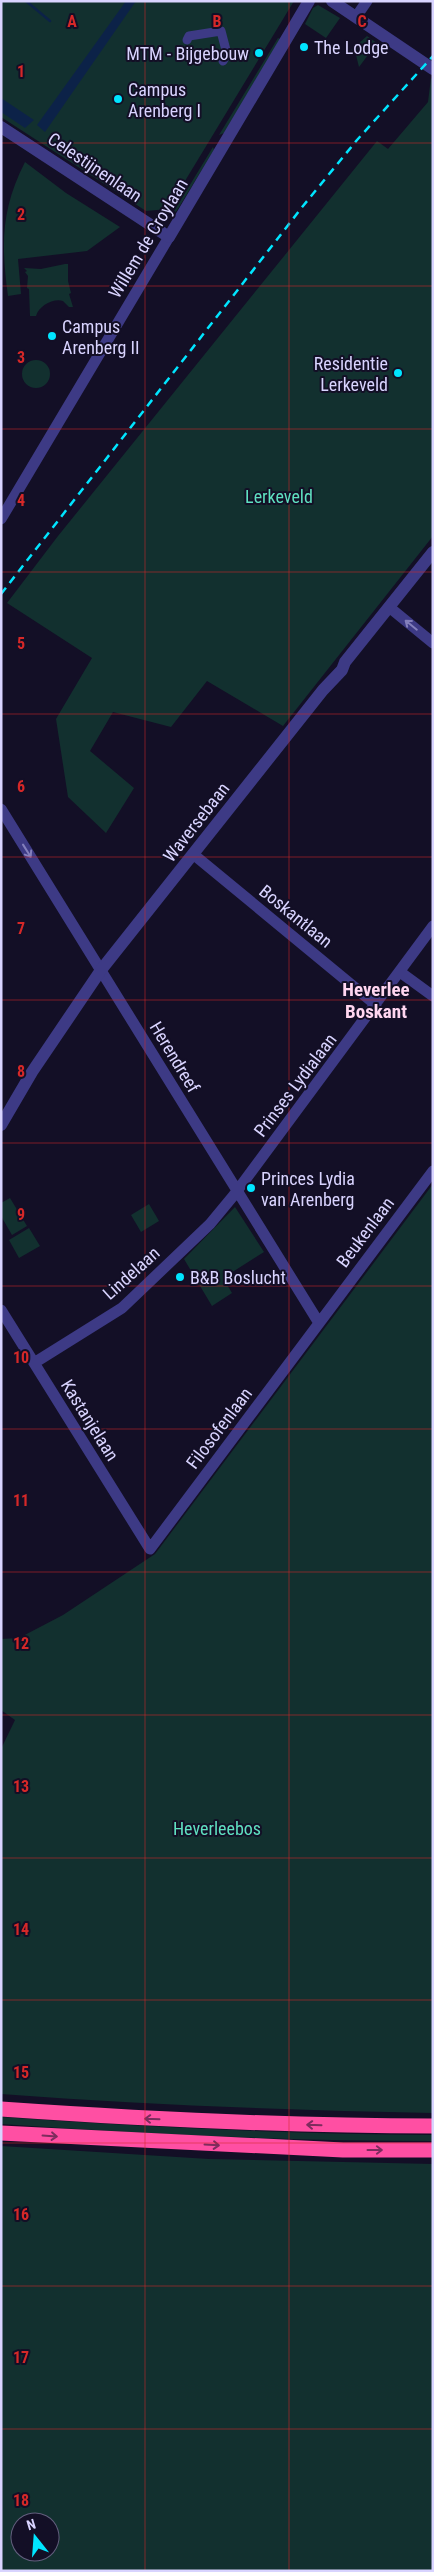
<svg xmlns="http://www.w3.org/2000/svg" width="434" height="2572" font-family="'Roboto Condensed',sans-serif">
<rect width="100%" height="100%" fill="#130f26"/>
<path fill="#12302f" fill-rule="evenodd" d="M1,1H294L168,209L146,211L1,117Z
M318,5L340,18L326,38L305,24L313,8Z
M367,36L377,43L359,67L356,55L351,50Z
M278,38L280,39L224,133L219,135Z
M431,78L433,80V536L283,726L207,681L171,727L113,712L90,751L134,788L106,833L68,797L56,719L92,658L7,603L58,536L377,141L388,149L428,102Z
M213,147L214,150L176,212L174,211Z
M25,162L66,193L120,227L87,251L18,259L21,294L8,296C1,245 1,209 25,162Z
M65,264H68V281L71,293L69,294L73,307H69L63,301C53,298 39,306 36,316H30L29,289L27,288L28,276L25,272L27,271L24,268L41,269Z
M22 374a14 14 0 1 1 28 0a14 14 0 1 1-28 0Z
M433,1184V2113C289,2110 145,2105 1,2094V1749L15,1720L1,1710V1639L19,1638L63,1615L155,1554Z
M10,1198L27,1226L12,1235L1,1216V1203Z
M149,1204L159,1221L141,1232L131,1215Z
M235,1207L264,1252L223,1278L232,1293L212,1306L184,1259Z
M29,1228L40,1246L19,1258L9,1240Z
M1,2117C145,2127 289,2134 433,2135V2141C289,2141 145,2134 1,2124Z
M1,2146L209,2159L433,2164V2571H1ZM20,2522H50V2552H20Z"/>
<path fill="#0c2248" d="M126,1H136L45,132L37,125Z
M1,98L34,120L25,128L1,112Z"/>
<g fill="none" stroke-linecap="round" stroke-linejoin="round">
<path stroke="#0c2248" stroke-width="2.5" d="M26,1L50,21"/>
<path stroke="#3d3a85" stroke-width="9" d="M187,40L189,36L221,31L227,54L223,61"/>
<path stroke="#3d3a85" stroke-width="11" d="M356,17L367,1
M1,519L169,237
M389,607L433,643
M1,809L319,1323
M193,854L376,1005
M400,972L433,996
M1,1310L150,1549L433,1171
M34,1363L122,1308L210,1224L234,1195L433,926"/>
<path stroke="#3d3a85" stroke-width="12" d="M332,1L433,69
M1,127L169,237L309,1
M1,1125L32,1072L101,970L323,690L342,670L345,662L433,552"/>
<path stroke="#ff4fa3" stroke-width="15" d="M1,2109C145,2119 289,2126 433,2126
M1,2133L343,2150H433"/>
<path stroke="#00e5ff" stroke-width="2.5" stroke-dasharray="8 6" stroke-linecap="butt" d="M1,594L303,206L357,140L433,56"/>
</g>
<defs><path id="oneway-shaft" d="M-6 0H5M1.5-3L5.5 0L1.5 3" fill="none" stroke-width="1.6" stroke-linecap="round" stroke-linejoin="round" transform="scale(1.25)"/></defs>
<g stroke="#837fbc">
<use href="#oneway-shaft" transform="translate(411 625) rotate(-141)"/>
<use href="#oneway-shaft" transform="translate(27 851) rotate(58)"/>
</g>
<g stroke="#7d2c5e">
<use href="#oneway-shaft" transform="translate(152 2119) rotate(-178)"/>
<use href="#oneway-shaft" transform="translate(314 2125) rotate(-178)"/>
<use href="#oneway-shaft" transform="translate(50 2136) rotate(4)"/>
<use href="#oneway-shaft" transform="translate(212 2145) rotate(3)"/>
<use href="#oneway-shaft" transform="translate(375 2150)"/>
</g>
<path fill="none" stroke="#d62828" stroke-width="1" stroke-opacity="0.55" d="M145,1V2571M289,1V2571M1,143H433M1,286H433M1,429H433M1,572H433M1,714H433M1,857H433M1,1000H433M1,1143H433M1,1286H433M1,1429H433M1,1572H433M1,1715H433M1,1858H433M1,2000H433M1,2143H433M1,2286H433M1,2429H433"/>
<g fill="#00e5ff" stroke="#130f26" stroke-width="2">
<circle cx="304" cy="47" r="5"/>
<circle cx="259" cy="53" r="5"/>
<circle cx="118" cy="99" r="5"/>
<circle cx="52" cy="336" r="5"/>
<circle cx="398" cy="373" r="5"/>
<circle cx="251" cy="1188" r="5"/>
<circle cx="180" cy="1277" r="5"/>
</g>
<g text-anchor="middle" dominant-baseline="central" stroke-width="4" stroke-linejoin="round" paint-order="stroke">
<g font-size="18" fill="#d9d4ff" stroke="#130f26" text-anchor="start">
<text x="314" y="47">The Lodge</text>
<text x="249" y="53" text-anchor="end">MTM - Bijgebouw</text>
<text x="128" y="89">Campus<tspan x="128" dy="21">Arenberg I</tspan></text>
<text x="62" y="326">Campus<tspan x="62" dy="21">Arenberg II</tspan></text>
<text x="388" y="363" text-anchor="end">Residentie<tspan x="388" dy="21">Lerkeveld</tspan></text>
<text x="261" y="1178">Princes Lydia<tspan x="261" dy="21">van Arenberg</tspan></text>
<text x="190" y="1277">B&amp;B Boslucht</text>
</g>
<g font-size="18" fill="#d9d4ff" stroke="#130f26">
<text transform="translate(95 167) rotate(34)">Celestijnenlaan</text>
<text transform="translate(148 238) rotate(-59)">Willem de Croylaan</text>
<text transform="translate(196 822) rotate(-52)">Waversebaan</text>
<text transform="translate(296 916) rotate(39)">Boskantlaan</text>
<text transform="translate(175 1057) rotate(59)">Herendreef</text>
<text transform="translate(295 1085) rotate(-53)">Prinses Lydialaan</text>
<text transform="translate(365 1232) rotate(-53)">Beukenlaan</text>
<text transform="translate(131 1273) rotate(-42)">Lindelaan</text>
<text transform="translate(90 1420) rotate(58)">Kastanjelaan</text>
<text transform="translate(219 1428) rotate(-53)">Filosofenlaan</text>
</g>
<g font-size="18" fill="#5fe0c0" stroke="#130f26">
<text x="279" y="496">Lerkeveld</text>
<text x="217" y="1828">Heverleebos</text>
</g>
<g font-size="19" font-weight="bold" fill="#ffd6f0" stroke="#130f26">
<text x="376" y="989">Heverlee<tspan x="376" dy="22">Boskant</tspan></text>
</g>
</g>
<g font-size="16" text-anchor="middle" font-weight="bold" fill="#d62828" stroke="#130f26" stroke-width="4" stroke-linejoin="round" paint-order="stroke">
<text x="72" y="27">A</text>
<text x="217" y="27">B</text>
<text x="362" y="27">C</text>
<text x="21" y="77">1</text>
<text x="21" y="220">2</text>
<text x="21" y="363">3</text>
<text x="21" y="506">4</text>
<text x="21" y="649">5</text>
<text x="21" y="792">6</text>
<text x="21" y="934">7</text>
<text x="21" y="1077">8</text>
<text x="21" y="1220">9</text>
<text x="21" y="1363">10</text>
<text x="21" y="1506">11</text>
<text x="21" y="1649">12</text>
<text x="21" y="1792">13</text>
<text x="21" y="1935">14</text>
<text x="21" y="2078">15</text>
<text x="21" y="2220">16</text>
<text x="21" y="2363">17</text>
<text x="21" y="2506">18</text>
</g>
<rect width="434" height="2572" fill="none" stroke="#d9d4ff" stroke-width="5"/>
<g transform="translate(35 2537) rotate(343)"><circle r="24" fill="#130f26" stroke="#625e7d"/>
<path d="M0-4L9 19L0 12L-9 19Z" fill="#00e5ff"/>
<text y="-8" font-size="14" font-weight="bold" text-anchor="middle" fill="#d9d4ff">N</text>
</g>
</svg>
